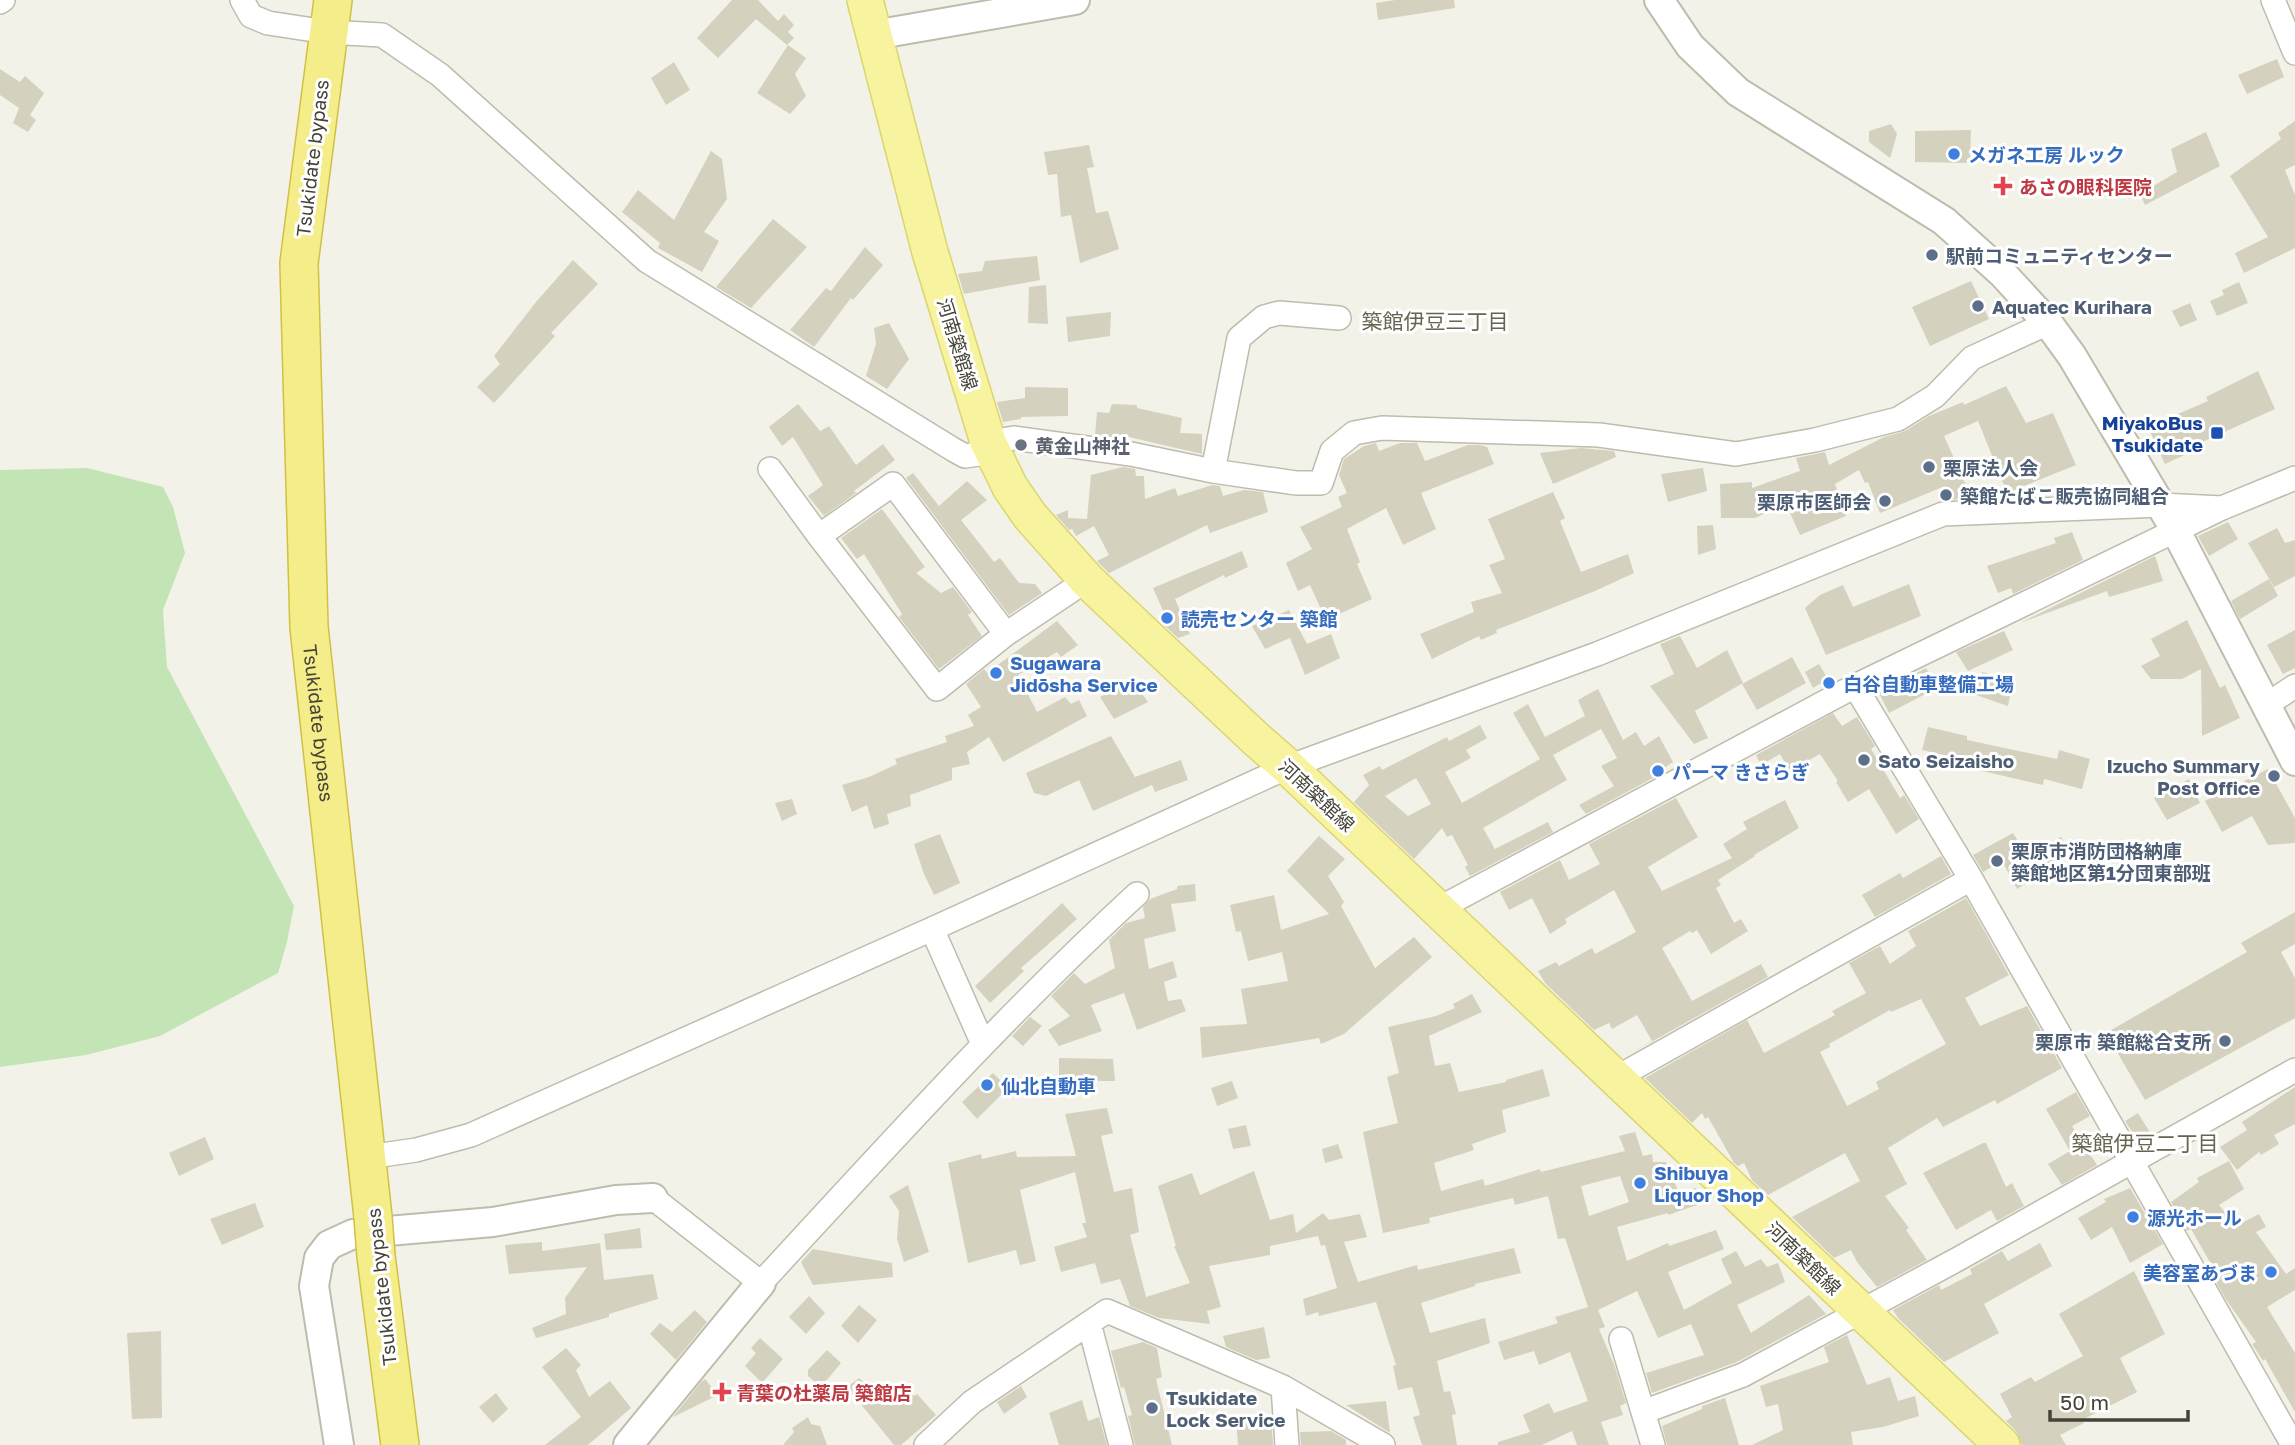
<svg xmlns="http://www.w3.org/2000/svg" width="2295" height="1445" font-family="'Golos Text','Noto Sans JP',sans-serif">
<rect width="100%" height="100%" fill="#f3f2e9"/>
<path fill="#c3e4b5" d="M87,468L163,487L173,507L185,553L163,610L167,667L294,906L287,942L278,973L160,1036L86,1055L0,1067V470Z"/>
<path fill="#d4d1bf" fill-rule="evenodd" d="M732,0H758L778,21L784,14L794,25L788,32L794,38L787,45L756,19L718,58L697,38Z
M1395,0H1454L1455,8L1378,20L1376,3Z
M788,45L806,58L795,74L806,96L790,114L757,93Z
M2277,59L2284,77L2247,94L2238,75Z
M674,62L690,90L666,105L651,78Z
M0,69L20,82L25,76L44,93L30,115L36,120L28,132L13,123L19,108L0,95Z
M2295,121V165L2285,170L2295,195V248L2244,273L2235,253L2268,237L2230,176L2281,139L2278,133Z
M1891,124L1897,134L1890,158L1869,142V131Z
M1971,130L1970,163L1915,162V131Z
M2206,132L2220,166L2145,205L2140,194L2177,172L2171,149Z
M1089,145L1094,167L1087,168L1096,213L1108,211L1119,249L1080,263L1071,215L1061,217L1057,174L1048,175L1044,152Z
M711,151L722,159L727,199L704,232L719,241L702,272L658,248L660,243L622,212L638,190L674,220Z
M773,219L807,247L751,308L716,287Z
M865,247L883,265L853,300L851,298L814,347L790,330L826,288L831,291Z
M1037,256L1040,280L964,294L958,274L982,271L985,261Z
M573,260L598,284L551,333L555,336L494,403L477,387L500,364L494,356L536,302Z
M1971,281L1989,319L1930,346L1912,307Z
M2239,282L2248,303L2217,316L2210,301L2224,295L2222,290Z
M1046,285L1048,324L1028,323L1029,287Z
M2190,303L2197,320L2180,327L2172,311Z
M1111,312L1110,336L1068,342L1066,317Z
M889,323L909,359L887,389L866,376L876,344L874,328Z
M2258,371L2275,409L2189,448L2191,452L2165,464L2148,427L2208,401L2206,397Z
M2006,386L2026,423L2053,413L2076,465L2007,493L1978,421L1944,436L1970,494L1959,499L1951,500L1945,486L1880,513L1868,482L1865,483L1859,470L1835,484L1846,516L1800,535L1786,504L1755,518H1721L1720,484L1752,482V488L1800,471L1796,458L1825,452L1829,465L1884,437L1905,431L1929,416L1963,402L1964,405Z
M1025,387L1068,388V416L1021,417V419L1003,422L997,402L1025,398Z
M798,404L820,431L829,426L856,465L883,444L895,460L854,491L856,493L824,516L808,496L823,485L793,437L782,446L769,427Z
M1112,404L1137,405V408L1182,418L1180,433L1202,434V454L1116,434L1115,438L1095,435L1097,412L1109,413Z
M1376,443L1379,451L1400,443H1417L1425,461L1468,445H1479L1487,447L1494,464L1421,493L1436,529L1403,545L1386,508L1347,529L1360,562L1357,564L1372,599L1326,620L1310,585L1298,591L1286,563L1312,549L1300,527L1342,507L1338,497L1347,493L1339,475L1344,459L1364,446Z
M1581,448L1614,451L1616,457L1553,484L1540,453Z
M1123,467L1135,469L1136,476H1144L1145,499L1175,488L1178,496L1212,485L1220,486L1223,496L1244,490L1263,492L1268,512L1210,533L1207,525L1109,573L1097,561L1109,555L1094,526L1076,536L1072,529L1069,530L1056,515L1068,510V518L1087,519L1091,475Z
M1703,468L1707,491L1668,502L1661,474Z
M913,473L939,506L967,481L987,500L961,520L994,562L1000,558L1019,583L1035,584L1042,593L1009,615L906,478Z
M1553,492L1565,518L1560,521L1581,572L1628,554L1634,573L1595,591L1496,630L1497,633L1481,640L1479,636L1432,659L1420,634L1474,612L1471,602L1502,593L1489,565L1505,559L1488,519Z
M882,509L925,567L916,573L941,593L953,587L972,612L968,615L982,636L939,669L899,617L902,614L864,554L857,559L841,538Z
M2228,522L2238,539L2209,556L2198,536Z
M1713,525L1716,549L1698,555L1697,526Z
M2277,528L2285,543L2295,540V576L2274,587L2248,543Z
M2072,532L2083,560L2013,594L2011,588L1998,593L1987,566L2056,543L2054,538Z
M1242,551L1248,567L1225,578L1224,575L1175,599L1190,634L1178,638L1163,624L1168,622L1153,588Z
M2155,556L2163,581L2109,597L2107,591L2020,623Z
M2269,579L2278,596L2240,619L2231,601Z
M1909,584L1921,616L1826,655L1805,608L1820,595L1843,585L1853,607Z
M1289,610L1307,644L1331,634L1340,658L1305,675L1290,638L1265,649L1252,626Z
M2187,620L2220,688L2225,685L2240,718L2202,736L2201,669L2182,679H2151L2141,666L2160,656L2151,639Z
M1057,621L1078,645L1061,657L1057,652L1018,675L1037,712L1065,697L1071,704L1079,700L1087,716L1003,762L989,737L967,752L970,764L952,768V780L910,795L911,806L887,814L889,824L874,829L867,805L852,812L842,785L869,777L897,764L895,759L947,742L945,736L974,726L968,715L981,707L966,684L984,669L987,673Z
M2295,630V668L2283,674L2267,645Z
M2004,631L2013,650L1968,671L1956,652Z
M1680,636L1697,668L1727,650L1743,683L1695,711L1708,738L1694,744L1650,686L1674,674L1660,644Z
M1792,657L1806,683L1757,710L1742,684Z
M1819,664L1828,679L1813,688L1805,672Z
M1926,668L1937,688L1889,713L1879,693Z
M1982,672L2013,679L2008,706L1976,695Z
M1133,681L1148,702L1114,719L1100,697Z
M1598,689L1623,740L1636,732L1644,746L1659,736L1673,762L1663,769L1664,772L1586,814L1579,805L1614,786L1601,766L1617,758L1601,729L1553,755L1567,780L1483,828L1495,849L1548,822L1553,832L1470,876L1465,867L1468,865L1452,835L1447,837L1442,828L1414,859L1354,802L1369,785L1363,775L1380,766L1382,770L1447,737L1449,741L1480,725L1487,738L1466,750L1471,758L1445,772L1462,803L1540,759L1513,713L1528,704L1545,737L1585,716L1578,700ZM1416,778L1431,804L1408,816L1385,796Z
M1833,713L1842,726L1857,717L1875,746L1871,749L1900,798L1904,795L1919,819L1896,834L1869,789L1848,802L1836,782L1838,781L1820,754L1790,771L1780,754L1761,765L1756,755Z
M1928,727L1967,736V740L2057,759L2059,750L2090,759L2082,789L2044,779L2043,785L1978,770V763L1922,750Z
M1111,736L1135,777L1181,760L1188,780L1155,792L1152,785L1093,811L1079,780L1046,796L1034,793L1026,773Z
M2268,769L2295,818V843L2268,845L2252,816L2222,832L2205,801Z
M2189,779L2200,803L2167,820L2154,798Z
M1676,798L1698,837L1648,867L1662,891L1732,858L1723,844L1747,829L1743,822L1785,800L1799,828L1754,855L1755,856L1718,880L1721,885L1716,888L1734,923L1741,919L1748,931L1711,954L1697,930L1692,933L1690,931L1662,948L1692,1001L1761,964L1768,977L1626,1056L1652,1041L1637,1015L1612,1029L1609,1023L1594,1030L1545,983L1538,971L1556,962L1559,966L1592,948L1595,954L1636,932L1614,890L1565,919L1567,923L1550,934L1532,898L1509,910L1500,892L1560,860L1569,880L1600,864L1589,844Z
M792,799L797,814L782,821L775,803Z
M2013,833L2027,856L2061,837L2071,855L2017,889L2002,861L1983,872L1973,855Z
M940,834L960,883L934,895L924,874L914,844Z
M1319,836L1345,859L1328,876L1344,902L1341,906L1375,968L1414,937L1432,957L1344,1034L1321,1044L1319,1038L1202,1058L1200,1027L1247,1024L1241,989L1288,981L1282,952L1248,961L1241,931L1236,932L1230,905L1274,895L1281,930L1329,914L1287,871Z
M1941,856L1951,874L1875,917L1862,895L1900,873L1903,878Z
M1195,884L1196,901L1171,904L1176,931L1144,939L1149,969L1173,961L1177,977L1164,982L1168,1001L1181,999L1186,1011L1137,1030L1124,993L1091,1005L1102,1031L1059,1046L1048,1030L1070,1016L1051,996L1074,973L1085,984L1115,968L1109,940L1126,923L1145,918L1143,907L1150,899L1177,889V886Z
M1966,898L2009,975L1965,998L1980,1026L2027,1006L2062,1068L1997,1104L1995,1100L1943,1127L1937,1118L1888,1148L1907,1184L1885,1196L1909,1228L1906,1230L1927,1260L1877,1287L1857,1262L1851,1250L1834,1258L1792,1217L1860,1181L1845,1153L1768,1195L1752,1180L1744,1163L1738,1166L1734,1163L1708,1117L1705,1119L1702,1113L1692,1123L1645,1078L1747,1020L1764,1053L1835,1015L1832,1011L1866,993L1849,963L1880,946L1890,964L1916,946L1908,931ZM1921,999L1946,1044L1876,1082L1879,1089L1847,1106L1820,1052L1830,1047L1829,1044L1890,1010L1891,1012Z
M1062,903L1077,919L1021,968L1024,971L990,1003L975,986Z
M2295,912V944L2281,952L2295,978V1018L2145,1100L2106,1033L2247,952L2241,943Z
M1472,994L1482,1012L1429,1036L1435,1066L1450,1063L1459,1092L1506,1082V1080L1543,1069L1550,1096L1502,1110L1506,1132L1472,1144L1474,1150L1434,1163L1441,1191L1483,1179L1485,1186L1540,1169L1541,1172L1625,1151L1619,1136L1635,1132L1643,1156L1652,1154L1653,1162H1666L1679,1193L1696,1188L1700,1204L1668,1215V1213L1617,1227L1627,1261L1668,1243L1669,1246L1716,1230L1724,1249L1668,1272L1684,1310L1732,1283L1721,1259L1736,1251L1745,1267L1761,1259L1767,1267L1778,1263L1785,1282L1737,1305L1751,1333L1809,1295L1826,1314L1737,1362L1652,1393L1646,1373L1704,1355L1691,1324L1658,1338L1637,1291L1598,1310L1605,1327L1599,1329L1615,1367L1626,1403L1620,1406L1623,1415L1601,1422L1609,1445H1577L1572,1431L1542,1445H1498V1442L1530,1432L1523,1415L1549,1403L1554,1413L1588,1401L1570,1352L1539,1365L1534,1351L1504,1360L1498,1342L1558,1323L1555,1317L1588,1307L1565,1238L1558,1239L1548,1196L1515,1205L1513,1198L1429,1218L1430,1223L1383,1233L1363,1132L1398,1123L1387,1077L1399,1073L1388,1027L1436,1016L1455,1008L1453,1004ZM1620,1176L1629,1202L1589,1216L1581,1186Z
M1030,1017L1042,1026L1023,1046L1012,1036Z
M1059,1058L1113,1059L1115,1081H1059Z
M993,1073L1008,1088L977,1119L962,1102Z
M1232,1081L1238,1098L1217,1106L1211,1088Z
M2295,1087V1124L2274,1135L2279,1144L2261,1155L2259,1152L2237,1170L2220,1147L2247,1130L2242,1122Z
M2076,1092L2090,1116L2072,1126L2097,1165L2062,1185L2048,1164L2070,1151L2046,1109Z
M1107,1108L1113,1133L1101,1136L1114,1192L1132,1188L1139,1232L1130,1235L1146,1297L1190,1283L1174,1246H1176L1158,1186L1192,1173L1200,1195L1254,1171L1270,1220L1293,1214L1296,1233L1323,1213L1329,1220L1360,1214L1367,1237L1344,1242L1358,1282L1417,1265L1418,1270L1514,1248L1521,1273L1475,1284V1286L1421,1303L1430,1333L1485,1318L1490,1343L1437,1361L1444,1392L1450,1391L1456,1414L1452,1415L1457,1445H1422L1413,1417L1420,1415L1412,1387L1398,1390L1393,1366L1396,1365L1376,1302L1319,1316L1318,1312L1306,1316L1303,1299L1337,1288L1325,1245L1321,1246L1318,1236L1270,1246V1255L1209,1266L1221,1307L1207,1311L1210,1324L1159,1318L1130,1306L1120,1279L1101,1284L1095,1263L1061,1272L1054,1247L1087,1237L1082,1223H1086L1075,1172L1020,1190L1036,1261L1020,1265L1016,1250L968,1263L948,1163L981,1154L982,1159L1016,1151L1017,1157L1076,1156L1065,1114Z
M2138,1113L2151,1134L2138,1141L2125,1121Z
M1246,1125L1251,1146L1233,1149L1228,1129Z
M205,1137L214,1159L179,1176L169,1153Z
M1983,1143H1986L2006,1187L2012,1183L2024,1206L1997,1221L1991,1210L1956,1230L1923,1173Z
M1338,1144L1343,1158L1325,1163L1322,1149Z
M2229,1161L2244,1189L2219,1205L2236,1226L2259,1214L2266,1227L2256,1232L2286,1274L2295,1268V1290L2267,1307L2295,1353V1412L2265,1359L2263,1361L2252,1344L2256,1342L2225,1298L2207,1266L2211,1264L2191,1229L2187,1231L2171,1202L2199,1182L2197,1178Z
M908,1185L929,1252L904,1262L897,1239L899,1211L889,1196Z
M2130,1188L2163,1244L2130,1263L2112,1227L2091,1240L2078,1218L2106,1202L2104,1199Z
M255,1203L264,1227L222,1245L210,1219Z
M640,1228L642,1248L606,1250L604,1234Z
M542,1242V1251L600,1243L604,1280L653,1274L658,1299L609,1314V1317L536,1338L532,1328L566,1314L565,1298L587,1267L509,1274L505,1245Z
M2040,1243L2052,1266L1984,1304L1999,1333L1944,1362L1898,1318L1893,1310L1939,1285L1941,1290L1972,1274L1970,1269L2002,1251L2008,1261Z
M813,1249L892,1263L893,1277L813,1285L801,1262Z
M2134,1271L2165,1334L2120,1358L2137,1392L2082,1420L2084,1423L2060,1435L2066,1445H2022L2016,1431L2006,1421L2012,1417L2000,1394L2031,1377L2035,1382L2083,1356L2059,1314Z
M809,1296L825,1313L806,1334L789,1317Z
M859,1305L877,1320L858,1343L841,1326Z
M695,1310L707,1322L676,1360L650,1334L660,1323L672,1332Z
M1264,1327L1270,1358L1256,1360L1226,1347L1223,1336Z
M161,1331L162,1418L132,1419L127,1333Z
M1847,1335L1867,1385L1890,1377L1898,1401L1915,1396L1919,1416L1883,1427L1851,1432L1853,1445H1752L1783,1430L1778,1404L1766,1407L1760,1386L1829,1362L1824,1347Z
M760,1338L783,1359L762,1383L745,1366L756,1353L751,1348Z
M1143,1342L1157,1348L1162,1377L1156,1379L1172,1445H1135L1128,1416L1132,1415L1124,1387L1121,1388L1111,1351Z
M566,1348L581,1365L576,1370L589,1397L610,1381L631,1408L588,1445H545L581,1417L542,1367Z
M827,1350L841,1363L821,1387L808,1376V1370Z
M859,1378L891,1406L907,1389L914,1396L917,1394L936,1415L901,1445H894L847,1387Z
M705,1379L718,1395L673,1417L701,1382Z
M1021,1386L1027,1397L1004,1414L997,1402Z
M496,1393L508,1409L493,1423L479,1407Z
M1725,1398L1739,1445H1667L1662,1426L1702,1409V1406Z
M1082,1400L1088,1421L1099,1417L1107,1445H1059L1049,1413Z
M1386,1401L1390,1433L1346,1405Z
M1271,1416L1273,1445H1238L1236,1420Z
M808,1417L811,1424L820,1426L827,1445H783L794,1432L792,1428Z
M1331,1431L1346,1440V1445H1301L1300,1432Z"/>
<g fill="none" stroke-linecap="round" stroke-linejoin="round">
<defs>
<path id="minor" d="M242,0L251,16L268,23L327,32L382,35L440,75L647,261L954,450L965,456L992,452
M2273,0L2295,53
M0,2L3,0
M988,442L1014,438L1131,454L1213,471L1296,483H1321L1332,451L1354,433L1382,428L1599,435L1736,454L1815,440L1898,419L1935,396L1972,358L2048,323
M770,469L819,536L937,689L1006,634L1087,580
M1213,471L1239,338L1264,317L1279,313L1339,318
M819,536L893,484L1006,634
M1855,686L1971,879L2293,1445
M2266,705L2295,686
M1438,909L1855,686L2220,509
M932,929L983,1044
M1616,1078L1971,879
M368,1157L416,1150L471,1135L932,929L1288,767L1597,654L1943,514L2161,505L2222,508L2295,478
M653,1198L761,1283C884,1150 1004,1016 1137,894
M1089,1323L1121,1445
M1621,1339L1653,1445
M1283,1387L1287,1445
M1643,1412L1743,1375L1958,1259L2295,1070
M926,1445L972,1402L1107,1311L1283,1387L1383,1445"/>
<path id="tertiary" d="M1659,0L1690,46L1738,92L1944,221L2002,273L2048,323L2072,356L2176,531L2295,761
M874,35L1075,0
M339,1445L314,1286L319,1258L329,1245L353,1234L493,1222L616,1200L653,1198
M628,1445L761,1283"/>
<path id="primary" d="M865,0L930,252L988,442L1010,487L1030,516L1087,580L1256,739L1288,767L2002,1445"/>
<g id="trunk">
<path id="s1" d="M333,0L299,263L309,627L373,1217"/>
<path d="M376,1256L400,1445"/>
</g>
</defs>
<use href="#minor" stroke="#bebcac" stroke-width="26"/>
<use href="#tertiary" stroke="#bebcac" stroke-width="32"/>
<use href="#primary" stroke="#dbd56f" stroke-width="38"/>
<use href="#trunk" stroke="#d2c044" stroke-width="40"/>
<use href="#minor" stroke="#fff" stroke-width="23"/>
<use href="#tertiary" stroke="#fff" stroke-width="28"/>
<use href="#primary" stroke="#f7f39e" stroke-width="35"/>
<use href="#trunk" stroke="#f5ed89" stroke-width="37"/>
<defs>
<path id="trunk-bridge" d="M373,1217L376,1256"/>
</defs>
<use href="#trunk-bridge" stroke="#d2c044" stroke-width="40" stroke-linecap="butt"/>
<use href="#trunk-bridge" stroke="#f5ed89" stroke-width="37"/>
</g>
<g fill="#3f7fe0" stroke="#fff" stroke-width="2.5">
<circle cx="1954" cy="154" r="7"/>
<circle cx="1167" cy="618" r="7"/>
<circle cx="996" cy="673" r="7"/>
<circle cx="1829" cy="683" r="7"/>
<circle cx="1658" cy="771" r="7"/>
<circle cx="987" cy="1085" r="7"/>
<circle cx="1640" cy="1183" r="7"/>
<circle cx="2133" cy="1217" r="7"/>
<circle cx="2271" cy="1272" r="7"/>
</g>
<g fill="#e0444e" stroke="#fff" stroke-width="2.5">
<path d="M1999.5 175.5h7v7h7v7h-7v7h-7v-7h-7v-7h7z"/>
<path d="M718.5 1381.5h7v7h7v7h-7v7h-7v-7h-7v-7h7z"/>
</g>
<g fill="#5c6f8a" stroke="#fff" stroke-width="2.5">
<circle cx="1932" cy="255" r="7"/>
<circle cx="1978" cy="306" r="7"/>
<circle cx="1929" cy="467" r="7"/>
<circle cx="1946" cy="495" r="7"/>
<circle cx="1885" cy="501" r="7"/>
<circle cx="1864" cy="760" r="7"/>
<circle cx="2274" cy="776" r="7"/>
<circle cx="1997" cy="861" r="7"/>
<circle cx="2225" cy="1041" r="7"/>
<circle cx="1152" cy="1408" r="7"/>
</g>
<rect fill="#1a4fb4" stroke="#fff" stroke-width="2.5" x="2210" y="426" width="14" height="14" rx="3.5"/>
<circle fill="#6b7280" stroke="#fff" stroke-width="2.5" cx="1021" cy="445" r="7"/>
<g text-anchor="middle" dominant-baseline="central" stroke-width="6" stroke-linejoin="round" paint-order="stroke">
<g font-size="19" font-weight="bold" fill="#366cbe" stroke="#fff" text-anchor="start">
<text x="1968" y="154">メガネ工房 ルック</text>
<text x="1181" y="618">読売センター 築館</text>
<text x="1010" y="662">Sugawara<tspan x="1010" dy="22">Jidōsha Service</tspan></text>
<text x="1843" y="683">白谷自動車整備工場</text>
<text x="1672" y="771">パーマ きさらぎ</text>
<text x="1001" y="1085">仙北自動車</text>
<text x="1654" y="1172">Shibuya<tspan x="1654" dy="22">Liquor Shop</tspan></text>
<text x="2147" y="1217">源光ホール</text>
<text x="2257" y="1272" text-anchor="end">美容室あづま</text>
</g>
<g font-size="19" fill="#464438" stroke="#fff">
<text transform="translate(312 158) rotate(-83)">Tsukidate bypass</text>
<text transform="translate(958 344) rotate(73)">河南築館線</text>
<text stroke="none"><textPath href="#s1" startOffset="726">Tsukidate bypass</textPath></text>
<text transform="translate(1317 795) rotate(43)">河南築館線</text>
<text transform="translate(1804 1258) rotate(44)">河南築館線</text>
<text transform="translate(381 1287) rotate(-96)">Tsukidate bypass</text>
</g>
<g font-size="19" font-weight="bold" fill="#be3a42" stroke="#fff" text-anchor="start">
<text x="2019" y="186">あさの眼科医院</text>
<text x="736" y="1392">青葉の杜薬局 築館店</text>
</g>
<g font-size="19" font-weight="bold" fill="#4e5e75" stroke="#fff" text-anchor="start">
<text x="1946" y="255">駅前コミュニティセンター</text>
<text x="1992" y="306">Aquatec Kurihara</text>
<text x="1943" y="467">栗原法人会</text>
<text x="1960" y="495">築館たばこ販売協同組合</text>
<text x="1871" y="501" text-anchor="end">栗原市医師会</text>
<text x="1878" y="760">Sato Seizaisho</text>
<text x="2260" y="765" text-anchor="end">Izucho Summary<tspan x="2260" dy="22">Post Office</tspan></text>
<text x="2011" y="850">栗原市消防団格納庫<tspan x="2011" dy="22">築館地区第1分団東部班</tspan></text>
<text x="2211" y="1041" text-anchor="end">栗原市 築館総合支所</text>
<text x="1166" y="1397">Tsukidate<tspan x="1166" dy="22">Lock Service</tspan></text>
</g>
<g font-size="19" font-weight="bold" fill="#164399" stroke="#fff" text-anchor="end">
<text x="2203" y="422">MiyakoBus<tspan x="2203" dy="22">Tsukidate</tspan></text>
</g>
<g font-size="19" font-weight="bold" fill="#5b616d" stroke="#fff" text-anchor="start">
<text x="1035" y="445">黄金山神社</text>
</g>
<g font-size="21" fill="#686450" stroke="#fff">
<text x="1435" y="321">築館伊豆三丁目</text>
<text x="2145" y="1143">築館伊豆二丁目</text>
</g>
</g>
<path d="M2050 1410v10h138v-10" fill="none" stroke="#464438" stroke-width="3.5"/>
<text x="2060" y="1410" font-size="21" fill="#464438" stroke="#ffffff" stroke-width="5" paint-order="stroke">50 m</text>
</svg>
